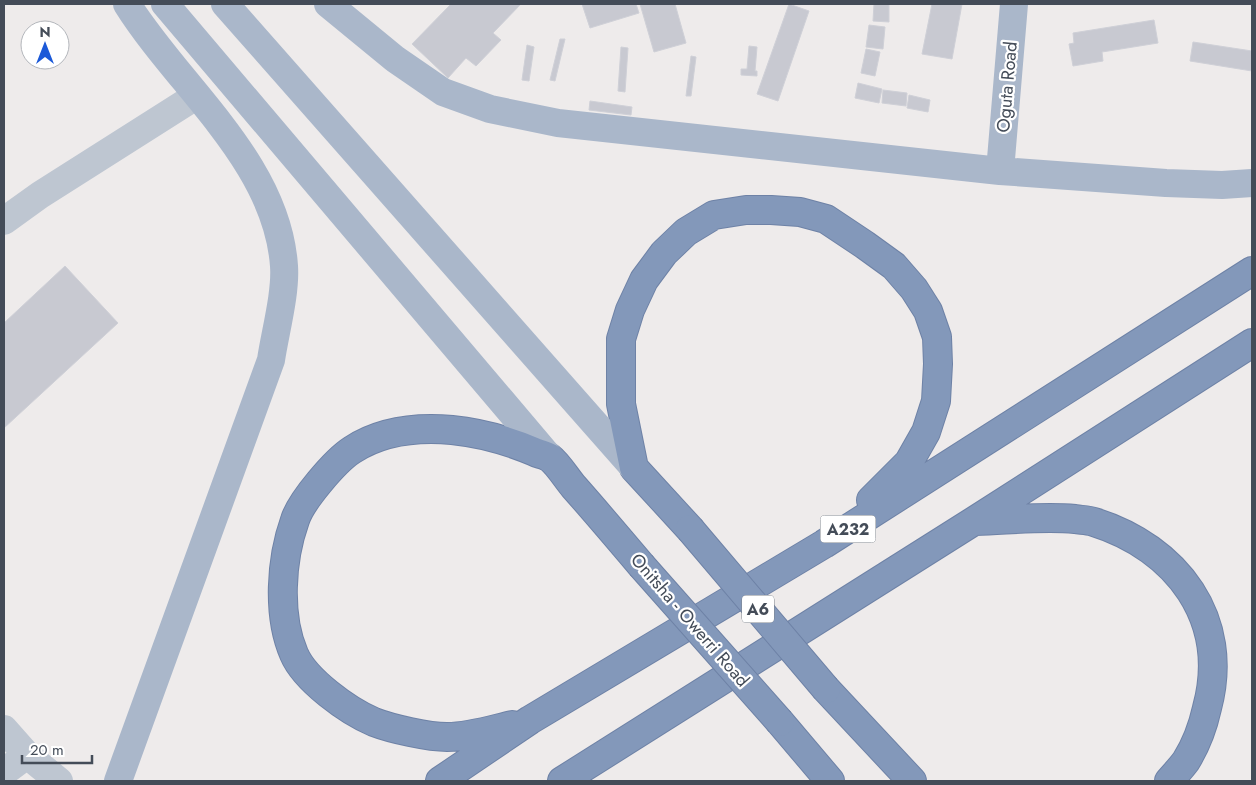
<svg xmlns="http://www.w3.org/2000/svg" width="1256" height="785" font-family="Jost,sans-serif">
<rect width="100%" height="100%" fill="#eeebeb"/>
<path fill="#c8c9d1" stroke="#cfd0d7" d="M451,4H521L493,33L501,40L476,66L466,58L448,78L412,44Z
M582,4H636L639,13L590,28Z
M640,4H675L686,43L654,52Z
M789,4L809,11L778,101L757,94Z
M874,4H889V22L873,21Z
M932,4H962L952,59L922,54Z
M1154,20L1158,43L1102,52L1103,61L1073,66L1069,44L1074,43L1073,33Z
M869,25L885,27L883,49L866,47Z
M560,39H565L555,81L550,80Z
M1193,42L1252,51V71L1190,61Z
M527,45L534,47L529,81L522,80Z
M749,46L757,47L755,71H757V76L741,75V69H747Z
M621,47L628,48L625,92L618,91Z
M866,49L880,52L875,76L861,73Z
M691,56L696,57L691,96H686Z
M858,83L882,89L879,103L855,98Z
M883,90L907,93L906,106L882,103Z
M909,95L930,100L928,112L907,108Z
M590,101L632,107L631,115L589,110Z
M65,266L118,323L4,428V323Z"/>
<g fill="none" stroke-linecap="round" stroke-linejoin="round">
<defs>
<path id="highway" d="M976,521C1009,520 1042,516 1075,519C1081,520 1088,520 1094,522C1177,548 1231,619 1207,708C1203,726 1196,745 1186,761C1181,768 1175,774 1169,781
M690,529L634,468L621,404V339L630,310L644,280L664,253L686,232L714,215L746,210H771L800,212L826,219L865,245L894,266L914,289L928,311L937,337L938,364L936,401L926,432L909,462L871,500
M826,689L912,781
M780,722L830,781
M512,725C491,730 469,737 447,737C429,737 392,729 374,722C348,711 305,680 294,654C277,615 281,559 295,520C301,501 335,461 352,450C381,431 418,427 452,430C482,433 507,440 535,452C539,454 546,455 550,458C558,464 567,479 574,487C597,513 619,539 641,565
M440,781L530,720L824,544L1252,271
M562,781L974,521L1252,343"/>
</defs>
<use href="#highway" stroke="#6e82a6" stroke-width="30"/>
<path stroke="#bec6d1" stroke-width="28" d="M4,221L40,195L196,96
M4,729L27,755L59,781
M4,772L27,755"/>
<path stroke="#aab7ca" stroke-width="28" d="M165,4L550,458
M225,4L634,468
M328,4L395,59L443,92L490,109L558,123L1000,171L1166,183L1222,185L1252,183
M1000,171L1014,4
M118,781L271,360C275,333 286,293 284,266C277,162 179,87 127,4"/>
<use href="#highway" stroke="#8398ba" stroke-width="28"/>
<defs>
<path id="highway-bridge" d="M690,529L826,689
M641,565L780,722"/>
</defs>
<use href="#highway-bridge" stroke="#6e82a6" stroke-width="30" stroke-linecap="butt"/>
<use href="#highway-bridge" stroke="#8398ba" stroke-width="28"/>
</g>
<g text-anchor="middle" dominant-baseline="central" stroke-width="4.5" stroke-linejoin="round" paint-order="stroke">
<g fill="#fff" stroke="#7c828a" stroke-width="1">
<rect x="820.5" y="515.5" width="55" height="27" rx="4"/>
<rect x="742" y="595.5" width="32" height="27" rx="4"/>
</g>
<g font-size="16" font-weight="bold" fill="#444c58">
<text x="848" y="529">A232</text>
<text x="758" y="609">A6</text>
</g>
<g font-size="18" fill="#444c58" stroke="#fff">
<text transform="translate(1007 87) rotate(-85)">Oguta Road</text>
<text transform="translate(690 620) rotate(49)">Onitsha - Owerri Road</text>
</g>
</g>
<rect width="1256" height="785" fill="none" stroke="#444c58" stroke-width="10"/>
<g transform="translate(45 45)"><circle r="24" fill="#ffffff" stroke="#b4b7bc"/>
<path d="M0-4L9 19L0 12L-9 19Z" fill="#1b59d8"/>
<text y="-8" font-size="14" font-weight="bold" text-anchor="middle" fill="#444c58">N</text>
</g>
<path d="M22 755v8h70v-8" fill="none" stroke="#444c58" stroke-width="2.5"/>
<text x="30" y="755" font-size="15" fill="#444c58" stroke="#ffffff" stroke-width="4" paint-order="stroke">20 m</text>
</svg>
